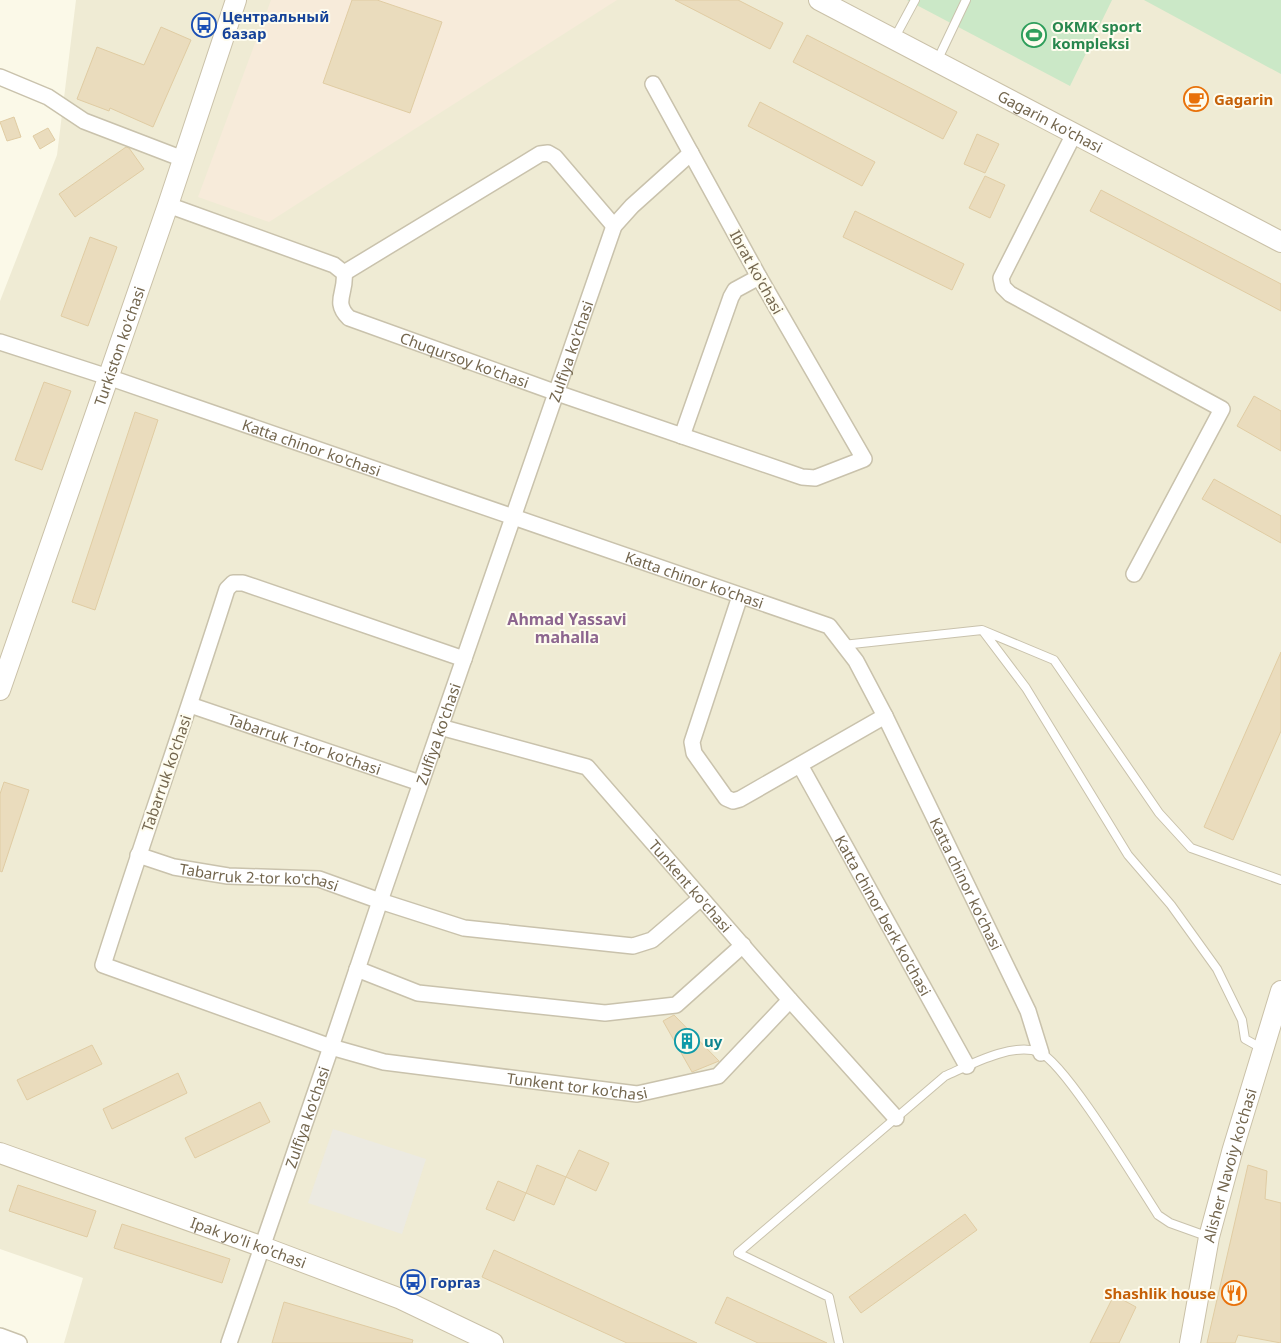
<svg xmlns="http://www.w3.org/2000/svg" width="1281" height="1343" font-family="'Noto Sans',sans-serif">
<rect width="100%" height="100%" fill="#fbf9e8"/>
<path fill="#efebd4" d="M76,0H1281V1343H64L83,1278L0,1249V301L57,155Z"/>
<path fill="#f7ebda" d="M271,0H617L269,222L198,197Z"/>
<path fill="#eceae1" d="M333,1129L426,1159L402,1234L308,1203Z"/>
<path fill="#cbe8c7" d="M907,0H1112L1070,86Z
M1144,0H1281V74Z"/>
<path fill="#eadcbd" stroke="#e0cca3" d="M352,0H377L442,22L410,113L323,83Z
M675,0H738L783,23L770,49Z
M161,27L191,40L153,127L110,108L109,111L77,99L97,47L144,65Z
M807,35L957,112L943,139L793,62Z
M760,102L875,162L862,186L748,126Z
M14,117L21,137L7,141L0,122Z
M48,128L55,140L40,149L33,136Z
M977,134L999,144L985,173L964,164Z
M126,147L129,148L144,169L75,217L59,194Z
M985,176L1005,185L990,218L969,208Z
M1101,190L1281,284V311L1090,211Z
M855,211L964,264L952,290L843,237Z
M90,237L117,247L88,326L61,316Z
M44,382L71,391L42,470L15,460Z
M1254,396L1281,411V451L1237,426Z
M135,412L158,420L95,610L72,602Z
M1214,479L1281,516V543L1202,499Z
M1281,652V731L1233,840L1204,827Z
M4,782L29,790L2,872L0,871V794Z
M674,1015L719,1061L692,1072L663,1021Z
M92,1045L102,1064L27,1100L17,1080Z
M178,1073L187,1093L112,1129L103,1109Z
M260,1102L270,1122L195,1158L185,1138Z
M579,1150L609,1163L596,1191L566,1177Z
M537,1165L566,1177L554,1205L526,1193Z
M1248,1165L1267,1171L1265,1199L1281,1203V1343L1238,1335L1235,1343H1207Z
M498,1181L526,1193L514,1221L486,1209Z
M18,1185L96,1211L87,1237L9,1211Z
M965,1214L977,1230L861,1313L849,1297Z
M122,1224L230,1259L222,1283L114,1248Z
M494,1250L697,1343H627L482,1277Z
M1114,1295L1136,1307L1119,1343H1090Z
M727,1297L827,1343H758L715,1323Z
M284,1302L413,1340L412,1343H272Z"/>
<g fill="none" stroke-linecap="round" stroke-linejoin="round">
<defs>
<path id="lane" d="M894,39L915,0
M937,61L966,0
M983,631L1026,688L1128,855L1171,905L1217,969L1242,1020L1245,1039L1263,1049
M843,645L982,630L1054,660L1159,813L1191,848L1281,880
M839,1343L829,1297L738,1253L945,1076C970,1065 1012,1042 1039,1052C1065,1062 1139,1186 1158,1215L1170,1223L1209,1237"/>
<g id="street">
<path d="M0,77L48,97L84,121L183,159"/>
<path d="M1074,134L1001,278L1003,287L1010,294L1222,409L1134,574"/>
<path id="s1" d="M168,205L334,265L344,273C347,292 332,302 349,318L557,393L802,477L815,478L864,459L759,277L653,84"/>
<path d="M344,273L540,154L548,153L555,157L614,226"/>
<path id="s2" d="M0,342L108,377L829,626L856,661L885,716L1028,1011L1041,1053"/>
<path d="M682,436L731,297L735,290L759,277"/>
<path d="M740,596L692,742L694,753L726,798L733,801L740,799L885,716"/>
<path id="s3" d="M464,659L243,583H233L227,589C187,715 143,839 103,965L331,1047L384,1062L637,1094L718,1076L790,1000"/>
<path id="s4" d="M190,705L420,783"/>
<path id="s5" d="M440,727L587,767L790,1000L896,1118"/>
<path id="s6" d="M800,765L967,1066"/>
<path id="s7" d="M138,855L174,867L228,876L319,879L380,901L464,928L633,946L652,940L701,898"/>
<path d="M357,969L418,993L605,1013L676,1005L743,945"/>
<path d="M0,1336L19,1343"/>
<path id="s8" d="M229,1343L331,1047L380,901L614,226L632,206L691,153"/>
</g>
<g id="secondary">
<path id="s9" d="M819,0L1281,242"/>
<path id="s10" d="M0,690L168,205L236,0"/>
<path id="s11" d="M0,1153L263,1247L401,1299L493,1343"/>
<path id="s12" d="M1190,1343L1209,1237L1232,1152L1281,991"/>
</g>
</defs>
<use href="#lane" stroke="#c9c2ac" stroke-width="10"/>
<use href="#street" stroke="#c9c2ac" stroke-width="18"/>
<use href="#secondary" stroke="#cac1a8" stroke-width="22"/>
<use href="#lane" stroke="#fff" stroke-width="8"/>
<use href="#street" stroke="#fff" stroke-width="15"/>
<use href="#secondary" stroke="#fff" stroke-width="20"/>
</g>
<defs>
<symbol id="bus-ring" viewBox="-11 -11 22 22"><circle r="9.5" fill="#fefcee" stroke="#1a4fb4" stroke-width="1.5"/><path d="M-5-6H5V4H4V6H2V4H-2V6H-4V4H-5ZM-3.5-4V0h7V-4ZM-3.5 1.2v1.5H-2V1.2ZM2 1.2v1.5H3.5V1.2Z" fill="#1a4fb4"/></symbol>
<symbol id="stadium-ring" viewBox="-11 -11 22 22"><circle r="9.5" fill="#fefcee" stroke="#2e9e5b" stroke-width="1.5"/><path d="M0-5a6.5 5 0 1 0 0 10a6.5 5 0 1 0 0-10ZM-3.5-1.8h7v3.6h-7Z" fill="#2e9e5b"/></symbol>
<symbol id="cafe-ring" viewBox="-11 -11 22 22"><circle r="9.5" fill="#fefcee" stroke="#e8710a" stroke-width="1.5"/><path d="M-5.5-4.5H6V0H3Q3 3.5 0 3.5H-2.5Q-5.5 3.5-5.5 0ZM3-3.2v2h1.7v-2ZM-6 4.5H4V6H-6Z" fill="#e8710a"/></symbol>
<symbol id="building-ring" viewBox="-11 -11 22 22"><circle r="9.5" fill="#fefcee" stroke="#0f9aa8" stroke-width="1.5"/><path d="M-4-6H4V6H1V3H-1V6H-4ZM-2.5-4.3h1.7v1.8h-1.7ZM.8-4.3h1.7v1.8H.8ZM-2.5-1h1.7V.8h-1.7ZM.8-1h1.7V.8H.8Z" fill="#0f9aa8"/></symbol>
<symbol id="restaurant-ring" viewBox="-11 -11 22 22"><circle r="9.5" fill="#fefcee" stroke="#e8710a" stroke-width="1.5"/><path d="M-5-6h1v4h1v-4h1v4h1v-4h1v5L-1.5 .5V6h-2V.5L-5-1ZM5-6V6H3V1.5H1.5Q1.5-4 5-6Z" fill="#e8710a"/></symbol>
</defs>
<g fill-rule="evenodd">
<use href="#bus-ring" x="190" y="11" width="28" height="28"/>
<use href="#stadium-ring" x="1020" y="21" width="28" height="28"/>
<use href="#cafe-ring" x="1182" y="85" width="28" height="28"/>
<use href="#building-ring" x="673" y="1027" width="28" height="28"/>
<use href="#bus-ring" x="399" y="1268" width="28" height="28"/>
<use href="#restaurant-ring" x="1220" y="1279" width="28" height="28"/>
</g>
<g text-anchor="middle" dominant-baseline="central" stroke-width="4" stroke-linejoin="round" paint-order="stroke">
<g font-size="15" font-weight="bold" fill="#164399" stroke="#fefcee" text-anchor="start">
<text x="222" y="16">Центральный<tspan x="222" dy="17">базар</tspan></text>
<text x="430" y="1282">Горгаз</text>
</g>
<g font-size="15" font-weight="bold" fill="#27864d" stroke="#fefcee" text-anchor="start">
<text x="1052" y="26">OKMK sport<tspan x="1052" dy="17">kompleksi</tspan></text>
</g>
<g font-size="15" font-weight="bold" fill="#c56008" stroke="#fefcee" text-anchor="start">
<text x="1214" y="99">Gagarin</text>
<text x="1216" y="1293" text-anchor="end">Shashlik house</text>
</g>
<g font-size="15" fill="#73664e" stroke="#fefcee">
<text stroke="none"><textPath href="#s9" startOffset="261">Gagarin ko'chasi</textPath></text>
<text transform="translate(757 272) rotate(61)">Ibrat ko'chasi</text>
<text stroke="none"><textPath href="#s10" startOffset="364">Turkiston ko'chasi</textPath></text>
<text stroke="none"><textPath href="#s8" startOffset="1049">Zulfiya ko'chasi</textPath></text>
<text stroke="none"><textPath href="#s1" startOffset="360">Chuqursoy ko'chasi</textPath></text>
<text stroke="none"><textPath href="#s2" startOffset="329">Katta chinor ko'chasi</textPath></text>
<text stroke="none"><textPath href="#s2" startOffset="734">Katta chinor ko'chasi</textPath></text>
<text stroke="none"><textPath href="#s8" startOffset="644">Zulfiya ko'chasi</textPath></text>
<text stroke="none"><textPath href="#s4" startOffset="121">Tabarruk 1-tor ko'chasi</textPath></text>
<text transform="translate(166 773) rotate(-71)">Tabarruk ko'chasi</text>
<text stroke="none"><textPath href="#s7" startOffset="124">Tabarruk 2-tor ko'chasi</textPath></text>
<text stroke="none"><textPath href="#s2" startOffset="1169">Katta chinor ko'chasi</textPath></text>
<text stroke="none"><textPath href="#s5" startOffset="310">Tunkent ko'chasi</textPath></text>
<text stroke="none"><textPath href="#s6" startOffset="172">Katta chinor berk ko'chasi</textPath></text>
<text stroke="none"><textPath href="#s3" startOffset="1140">Tunkent tor ko'chasi</textPath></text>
<text stroke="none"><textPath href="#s8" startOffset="239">Zulfiya ko'chasi</textPath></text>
<text stroke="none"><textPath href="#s12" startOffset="182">Alisher Navoiy ko'chasi</textPath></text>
<text stroke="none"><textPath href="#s11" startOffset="264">Ipak yo'li ko'chasi</textPath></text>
</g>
<g font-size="15" font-weight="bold" fill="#0d838f" stroke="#fefcee" text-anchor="start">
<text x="704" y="1041">uy</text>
</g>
<g font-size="16" font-weight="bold" fill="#8d668f" stroke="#fefcee">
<text x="567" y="619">Ahmad Yassavi<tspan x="567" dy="18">mahalla</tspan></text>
</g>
</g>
</svg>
